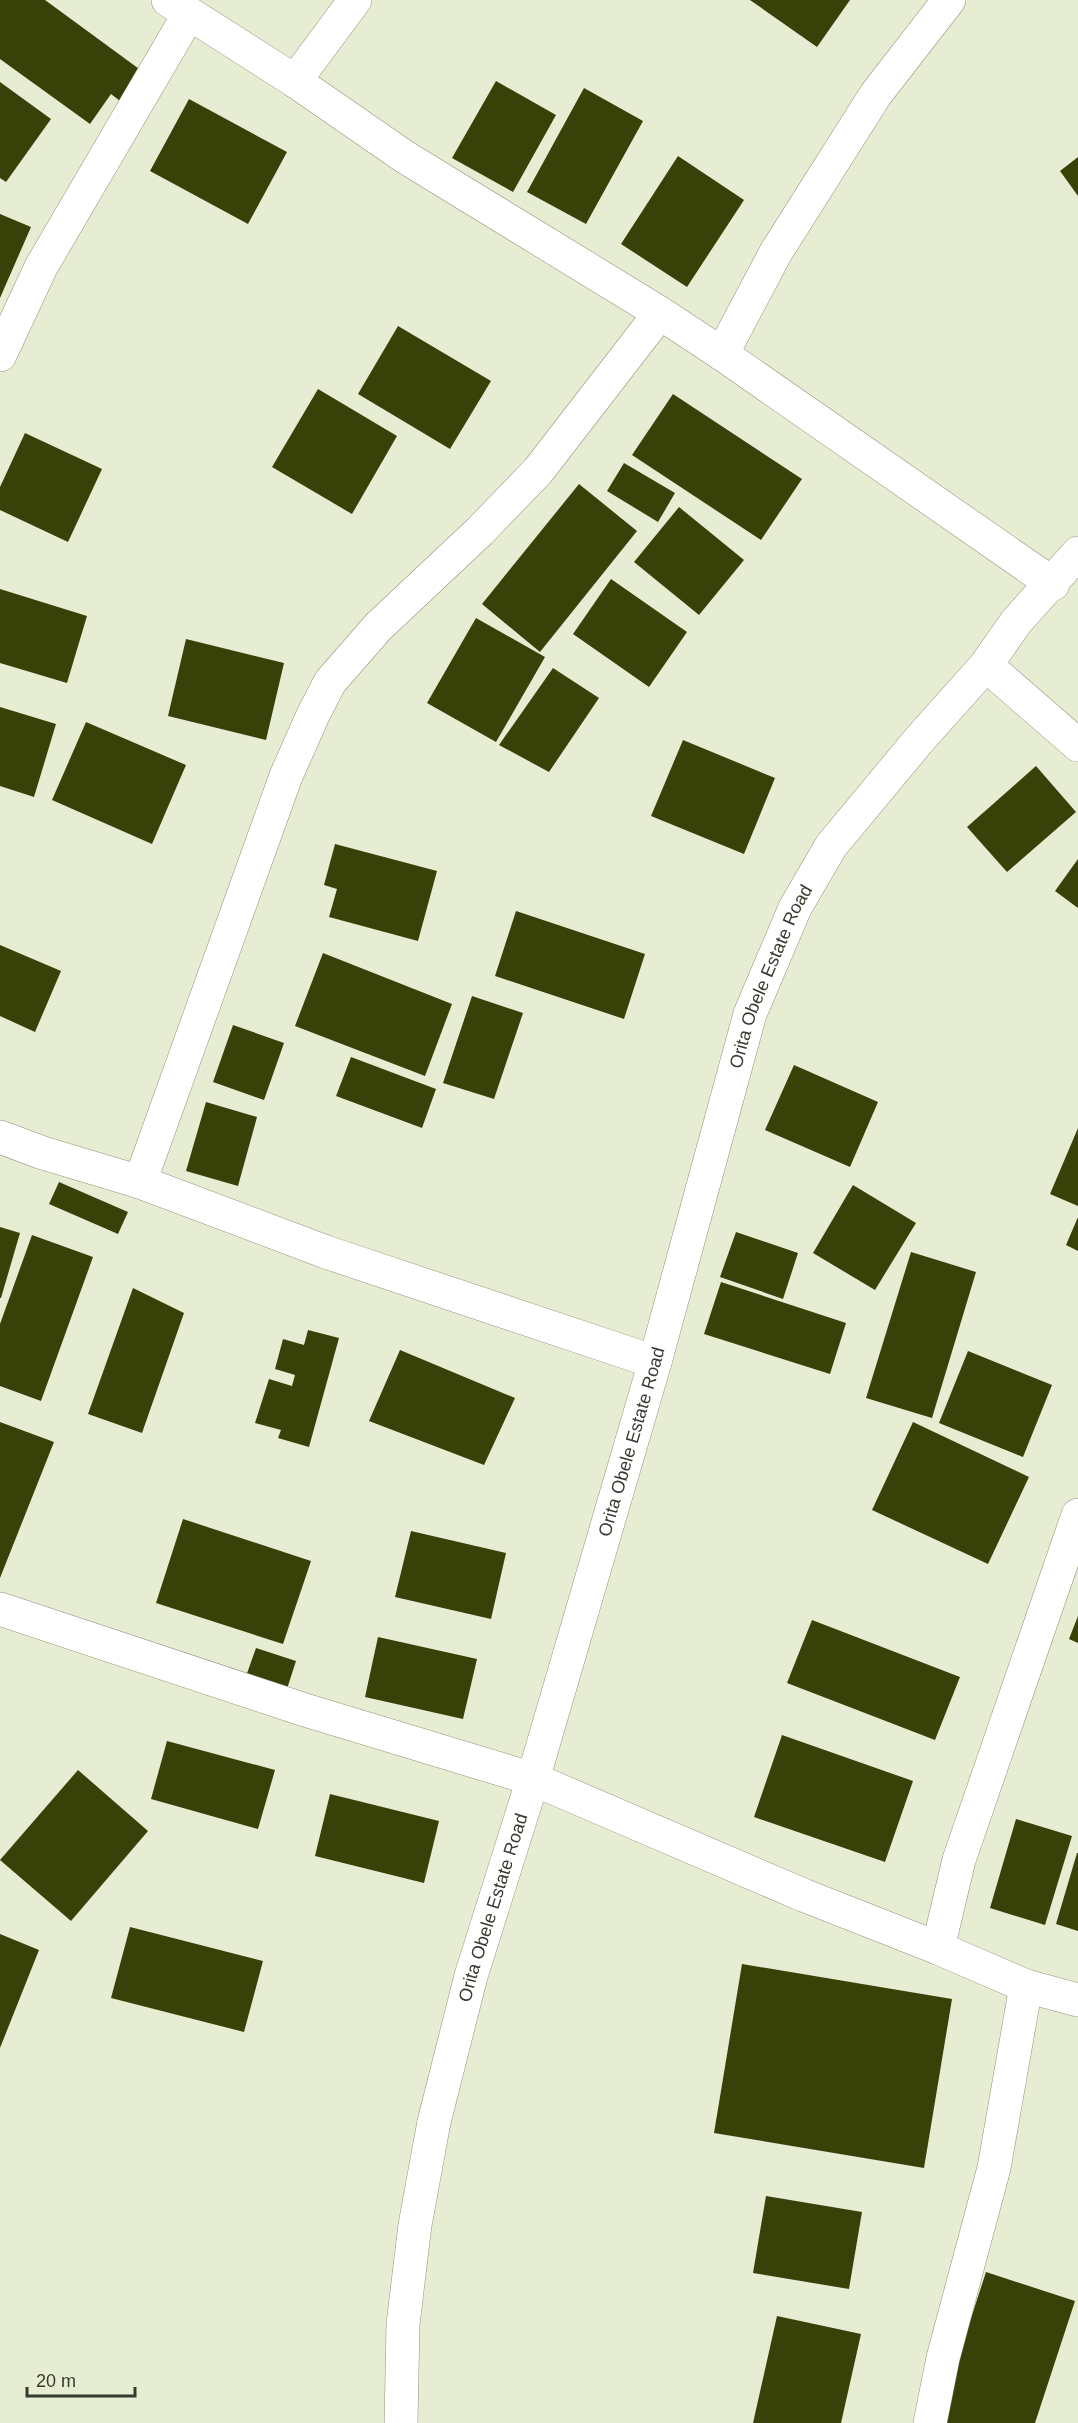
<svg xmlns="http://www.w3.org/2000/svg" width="1078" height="2423" font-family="Arial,sans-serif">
<rect width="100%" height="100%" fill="#e6edd2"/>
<path fill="#384208" d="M0,0H45L146,74L124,104L111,94L90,124L0,59Z
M750,0H850L817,47Z
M496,81L556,115L513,192L452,158Z
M0,82L51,119L6,182L0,178Z
M584,88L643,121L586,224L527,192Z
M189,99L287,152L248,224L150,171Z
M678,156L744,200L687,287L621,244Z
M1078,157V196L1060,171Z
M0,214L31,227L0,298Z
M398,326L491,381L450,449L358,394Z
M318,389L397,436L352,514L272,467Z
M673,394L802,479L761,540L632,455Z
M25,433L102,469L68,542L0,510V487Z
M624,463L675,493L658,522L607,491Z
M579,484L637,531L540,652L482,604Z
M679,507L744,560L699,615L634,562Z
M611,579L687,632L649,687L573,634Z
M0,589L87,616L67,683L0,663Z
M476,618L545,657L496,742L427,703Z
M186,639L284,663L266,740L168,716Z
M553,668L599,698L549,772L499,745Z
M0,707L56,724L34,797L0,786Z
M86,722L186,765L152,844L52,800Z
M683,740L775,778L744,854L651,816Z
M1036,766L1076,812L1007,872L967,827Z
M335,844L437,871L418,941L329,917L337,889L324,885Z
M1078,859V908L1055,891Z
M516,911L645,954L624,1019L495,976Z
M0,945L61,971L35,1032L0,1016Z
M323,953L452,1004L425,1076L295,1026Z
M472,996L523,1013L494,1099L443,1083Z
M233,1025L284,1043L264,1100L213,1082Z
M351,1057L436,1089L422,1128L336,1096Z
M794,1065L878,1102L850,1167L765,1130Z
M206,1102L257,1117L238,1186L186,1171Z
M1078,1128V1206L1050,1194Z
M59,1182L128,1212L118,1234L49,1204Z
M853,1185L916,1223L875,1290L813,1253Z
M1078,1217V1251L1066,1245Z
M0,1227L20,1233L1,1298H0Z
M736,1232L798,1253L783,1299L720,1277Z
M32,1235L93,1257L41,1401L0,1386V1324Z
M911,1252L976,1272L932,1418L866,1398Z
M721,1282L846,1323L830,1374L704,1334Z
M133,1288L184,1313L142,1433L88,1414Z
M308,1330L339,1338L309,1447L278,1438L281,1430L255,1423L269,1379L292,1386L295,1375L275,1369L283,1339L304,1345Z
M400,1350L515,1398L484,1465L369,1421Z
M968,1351L1052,1385L1023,1457L939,1423Z
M0,1422L54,1442L0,1578Z
M913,1422L1029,1477L988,1564L872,1510Z
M183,1519L311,1561L283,1644L156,1603Z
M411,1531L506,1553L491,1619L395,1597Z
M1078,1616V1643L1069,1639Z
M812,1620L960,1677L935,1740L787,1683Z
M378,1637L477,1659L463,1719L365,1697Z
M256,1648L296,1661L286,1692L245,1679Z
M782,1735L913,1781L885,1862L754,1817Z
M167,1741L275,1770L258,1829L151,1799Z
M78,1770L148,1831L71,1921L0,1860Z
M330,1794L439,1821L424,1883L315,1856Z
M1016,1819L1072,1836L1045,1925L990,1908Z
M1077,1853H1078V1931L1056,1924Z
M130,1927L263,1961L244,2032L111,1998Z
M0,1934L39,1950L0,2048Z
M742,1964L952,1999L924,2168L714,2133Z
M766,2196L862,2212L849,2289L753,2273Z
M986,2272L1075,2301L1035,2423H937Z
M777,2316L861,2334L841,2423H753Z"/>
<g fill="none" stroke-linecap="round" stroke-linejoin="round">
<defs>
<g id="street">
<path d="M168,0L295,81L405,157L660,313L722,354L1053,584"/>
<path d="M295,81L355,0"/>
<path d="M722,354L776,252L876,94L949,0"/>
<path d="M0,355L41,267L189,14"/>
<path d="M986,665L1078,745"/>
<path d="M0,1137L43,1153L140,1182L326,1252L655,1362"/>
<path d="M140,1182L286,776L313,715L330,682L378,627L480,531L538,471L660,313"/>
<path d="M0,1609L305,1710L533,1779L803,1895L938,1948L1026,1986L1078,2000"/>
<path d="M938,1948L959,1860L1078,1515"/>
<path id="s1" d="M401,2423L403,2324L415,2225L434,2122L471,1976L533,1779L655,1362L750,1014L795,908L831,846L919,740L986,665L1016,622L1078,553"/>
<path d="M930,2423L943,2358L994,2168L1026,1986"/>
</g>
</defs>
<use href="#street" stroke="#8f957c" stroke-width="34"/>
<use href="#street" stroke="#fff" stroke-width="33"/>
</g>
<g text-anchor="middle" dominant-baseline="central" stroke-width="6" stroke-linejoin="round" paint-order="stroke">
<g font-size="18" fill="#373a2f" stroke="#e6edd2">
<text stroke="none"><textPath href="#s1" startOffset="1498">Orita Obele Estate Road</textPath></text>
<text stroke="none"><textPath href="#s1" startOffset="1012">Orita Obele Estate Road</textPath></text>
<text stroke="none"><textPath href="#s1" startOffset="526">Orita Obele Estate Road</textPath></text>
</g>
</g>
<path d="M27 2387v9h108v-9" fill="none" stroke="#373a2f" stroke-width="3"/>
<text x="36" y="2387" font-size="18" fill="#373a2f" stroke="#e6edd2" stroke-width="4.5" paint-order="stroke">20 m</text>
</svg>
